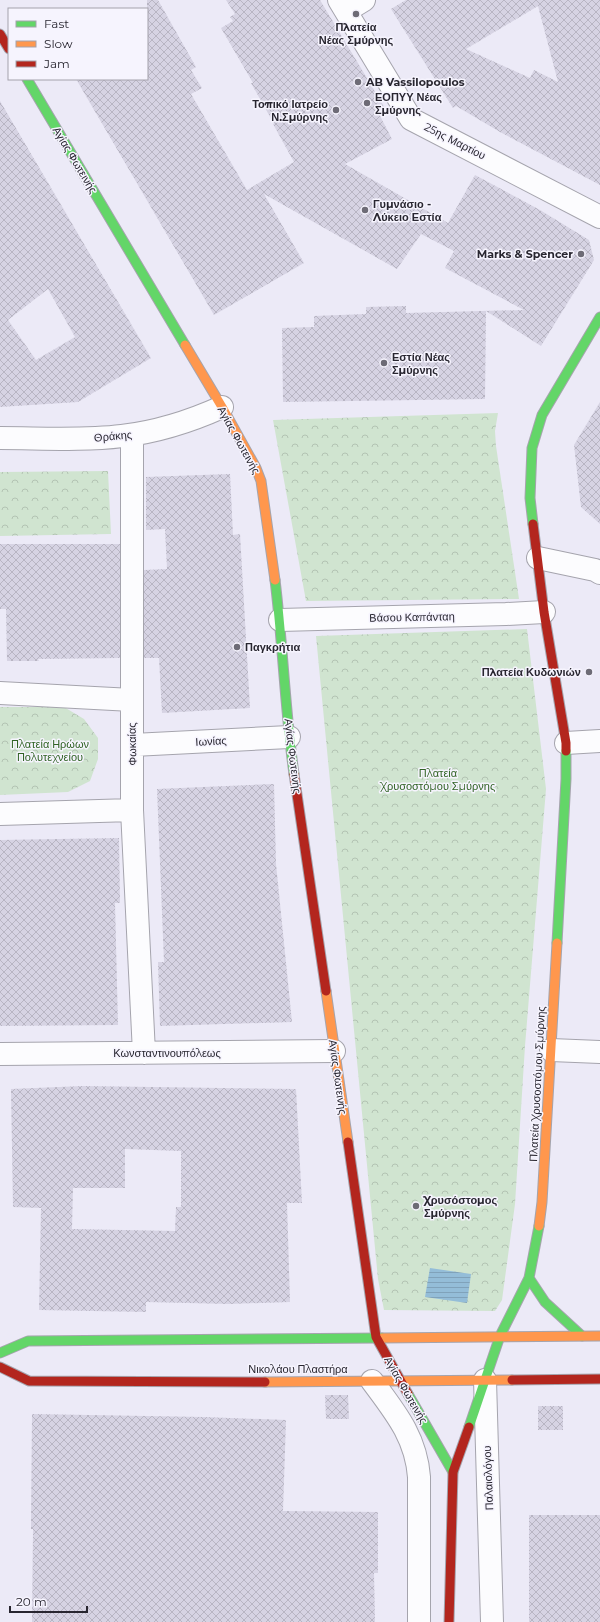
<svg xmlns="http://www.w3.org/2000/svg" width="600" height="1622" font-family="Montserrat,sans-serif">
<defs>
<pattern id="park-crowns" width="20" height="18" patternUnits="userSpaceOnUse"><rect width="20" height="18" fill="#d0e4d0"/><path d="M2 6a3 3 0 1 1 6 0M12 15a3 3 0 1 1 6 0" fill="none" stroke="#b3c3b3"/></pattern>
<pattern id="water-rules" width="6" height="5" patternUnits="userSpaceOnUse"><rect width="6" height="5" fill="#94bdd8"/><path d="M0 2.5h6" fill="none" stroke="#80a2ba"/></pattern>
<pattern id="building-cross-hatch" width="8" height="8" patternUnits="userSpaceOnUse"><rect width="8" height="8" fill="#d6d3e3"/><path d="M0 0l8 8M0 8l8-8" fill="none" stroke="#b8b5c3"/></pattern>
</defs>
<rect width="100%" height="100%" fill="#eceaf7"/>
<path fill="url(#park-crowns)" d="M498,413L495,431L496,446L519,599L306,601L273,420Z
M108,471L111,534L0,536V472Z
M527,629L546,789L525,1046L515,1204L502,1300L495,1311L384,1310L378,1279L316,636Z
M0,707H64L84,719L98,738V759L90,781L68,792L0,795Z"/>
<path fill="url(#water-rules)" d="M430,1268L471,1274L467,1303L425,1297Z"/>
<path fill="url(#building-cross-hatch)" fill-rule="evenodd" d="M147,0H158L196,67L191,70L202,88L191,94L247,190L294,162L273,124H274L251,83H253L221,28L233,21L230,17L235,14L226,0H320L385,108L378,112L392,139L345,164L448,223L475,175L540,210L589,240L594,260L541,346L486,311L485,399L283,402L282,328L314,327V316L366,314V307L406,306V313L524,310L445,268L454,251L421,234L397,269L264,194L304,263L214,315L76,79H147Z
M406,0H600V185L500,132L456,106L453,108L391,9ZM538,6L558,82L534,70L530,78L466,49Z
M0,101L151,358L78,402L0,407ZM48,289L75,337L36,360L8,320Z
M600,402V524L581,507L574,445Z
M230,474L233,535L240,534L250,708L162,713L159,658H144V570L167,569L165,529L146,530V477Z
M0,544H120V658L38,659L39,661H7L6,609H0Z
M274,784L276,864L292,1022L160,1026L158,962H164L157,789Z
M119,838L120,903H115L118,1025L0,1026V840Z
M83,1086L296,1089L302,1203H287L290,1302L229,1304L146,1302V1312L39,1310L41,1208L13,1207L11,1089ZM125,1149L181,1151V1207H176L175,1231L72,1229L73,1188H125Z
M325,1395H348L349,1419H326Z
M538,1406H563V1430H538Z
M32,1414L204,1417L286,1420L283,1511L378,1512V1573H374L375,1622H32L33,1529H31Z
M529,1515H600V1622H529Z"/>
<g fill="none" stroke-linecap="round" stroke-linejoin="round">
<defs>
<path id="street" d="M339,0L411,119L600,217
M346,11L364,0
M132,435V810L144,1053
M0,438C39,438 83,441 122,436C156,432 191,421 222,407
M538,558L595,570L600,573
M280,620L506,614L544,612
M0,693L132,700
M566,743L600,741
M133,745L289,737
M0,814L132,810
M551,1050L600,1052
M0,1054L334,1051
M485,1380L492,1622
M372,1381C395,1412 416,1437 419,1477V1622"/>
<path id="fast" d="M27,79L185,345
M533,524L530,498L532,448L542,415L600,317
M275,580C283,645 285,710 294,774
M557,943L566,779V751
M529,1278L545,1302L582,1336
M0,1353L28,1341L382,1338
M408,1394L453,1472
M469,1427L500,1336L529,1278L539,1226"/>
<path id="slow" d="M185,345L222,407L256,468L261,481L275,580
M326,991L348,1142
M539,1226L542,1202L557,943
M382,1338L600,1336
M265,1382L512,1380"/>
<path id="jam" d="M0,34L9,49
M533,524L544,612L566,743V751
M294,774L326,991
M348,1142L376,1337L408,1394
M0,1367L29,1381L265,1382
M512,1380L600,1379
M449,1622L453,1472L469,1427"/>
</defs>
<use href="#street" stroke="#a5a4ad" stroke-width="24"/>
<use href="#fast" stroke="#a5a4ad" stroke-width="11"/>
<use href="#slow" stroke="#a5a4ad" stroke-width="11"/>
<use href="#jam" stroke="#a5a4ad" stroke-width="11"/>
<use href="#street" stroke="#fcfcfe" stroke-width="22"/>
<use href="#fast" stroke="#63d668" stroke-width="9"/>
<use href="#slow" stroke="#ff974d" stroke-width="9"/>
<use href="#jam" stroke="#b3261e" stroke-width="9"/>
</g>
<g fill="#6d6b76" stroke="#f6f4fe" stroke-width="1.5">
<circle cx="356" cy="14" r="4"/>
<circle cx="358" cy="82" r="4"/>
<circle cx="367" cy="103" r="4"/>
<circle cx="336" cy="110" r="4"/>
<circle cx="365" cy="210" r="4"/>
<circle cx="581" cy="254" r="4"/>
<circle cx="384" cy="363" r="4"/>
<circle cx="237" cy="647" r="4"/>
<circle cx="589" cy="672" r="4"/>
<circle cx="416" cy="1206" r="4"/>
</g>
<g text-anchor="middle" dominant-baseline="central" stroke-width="3" stroke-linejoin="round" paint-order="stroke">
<g font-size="11" font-weight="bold" fill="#282630" stroke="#f6f4fe" text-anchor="start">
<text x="356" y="27" text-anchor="middle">Πλατεία<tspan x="356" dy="13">Νέας Σμύρνης</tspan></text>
<text x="366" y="82">AB Vassilopoulos</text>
<text x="375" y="97">ΕΟΠΥΥ Νέας<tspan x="375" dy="13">Σμύρνης</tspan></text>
<text x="328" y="104" text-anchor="end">Τοπικό Ιατρείο<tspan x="328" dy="13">Ν.Σμύρνης</tspan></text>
<text x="373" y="204">Γυμνάσιο -<tspan x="373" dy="13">Λύκειο Εστία</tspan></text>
<text x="573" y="254" text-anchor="end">Marks &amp; Spencer</text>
<text x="392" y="357">Εστία Νέας<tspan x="392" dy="13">Σμύρνης</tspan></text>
<text x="245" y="647">Παγκρήτια</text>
<text x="581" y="672" text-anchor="end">Πλατεία Κυδωνιών</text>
<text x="424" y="1200">Χρυσόστομος<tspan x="424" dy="13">Σμύρνης</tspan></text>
</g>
<g font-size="11" fill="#282630" stroke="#f6f4fe">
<text transform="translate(455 141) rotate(27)">25ης Μαρτίου</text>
<text transform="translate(75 160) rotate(59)">Αγίας Φωτεινής</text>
<text transform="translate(113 436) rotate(-5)">Θράκης</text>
<text transform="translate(239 440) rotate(61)">Αγίας Φωτεινής</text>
<text transform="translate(412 617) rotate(-1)">Βάσου Καπάνταη</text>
<text transform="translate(211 741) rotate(-3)">Ιωνίας</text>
<text transform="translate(132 744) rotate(-91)">Φωκαίας</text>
<text transform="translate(293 756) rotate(83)">Αγίας Φωτεινής</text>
<text x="167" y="1053">Κωνσταντινουπόλεως</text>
<text transform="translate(338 1077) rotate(82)">Αγίας Φωτεινής</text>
<text transform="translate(537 1084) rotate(-87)">Πλατεία Χρυσοστόμου Σμύρνης</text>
<text x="298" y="1369">Νικολάου Πλαστήρα</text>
<text transform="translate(406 1390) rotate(60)">Αγίας Φωτεινής</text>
<text transform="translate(488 1478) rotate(-92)">Παλαιολόγου</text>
</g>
<g font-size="11" fill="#306324" stroke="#f6f4fe">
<text x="50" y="744">Πλατεία Ηρώων<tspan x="50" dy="13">Πολυτεχνείου</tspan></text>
<text x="438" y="773">Πλατεία<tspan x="438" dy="13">Χρυσοστόμου Σμύρνης</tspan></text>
</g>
</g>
<rect x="8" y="8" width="140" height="72" fill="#f6f4fe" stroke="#a4a2ac"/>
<rect x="16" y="21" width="20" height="6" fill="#63d668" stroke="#a4a2ac"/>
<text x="44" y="28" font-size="12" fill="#282630">Fast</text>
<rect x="16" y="41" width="20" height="6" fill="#ff974d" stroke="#a4a2ac"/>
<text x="44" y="48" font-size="12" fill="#282630">Slow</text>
<rect x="16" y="61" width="20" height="6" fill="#b3261e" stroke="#a4a2ac"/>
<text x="44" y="68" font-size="12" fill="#282630">Jam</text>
<path d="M10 1606v6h77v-6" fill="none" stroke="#282630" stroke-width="2"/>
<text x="16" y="1606" font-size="12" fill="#282630" stroke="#f6f4fe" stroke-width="3" paint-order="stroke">20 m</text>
</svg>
